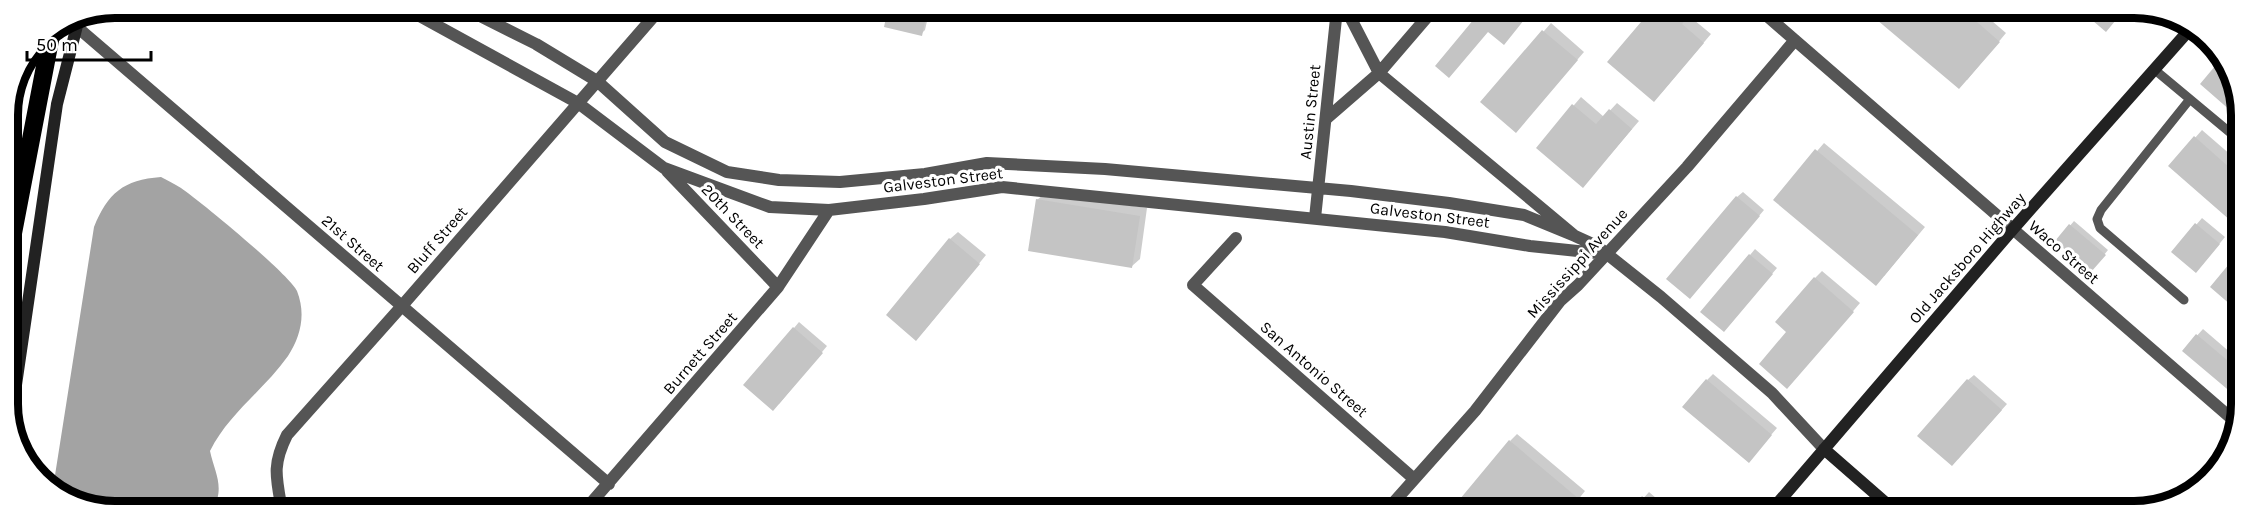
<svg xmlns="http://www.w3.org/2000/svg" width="2249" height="519" font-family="Karla,sans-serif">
<rect width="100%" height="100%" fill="#fff"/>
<path fill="#a3a3a3" d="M161,177C168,181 175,184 181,188C200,201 290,275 297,291C306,314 301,336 288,356C264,390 229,413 210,451C215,474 225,486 213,510H94L53,488L94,227C108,193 123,180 161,177Z"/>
<path fill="#0003" d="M889,8H930L925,30L921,34Z
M1476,9H1533L1509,37Z
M1654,9L1688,15L1711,34L1662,92Z
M1867,9H1978L2006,33L1967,80Z
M1551,23L1584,52L1523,123L1482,102Z
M1581,97L1604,117L1617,103L1639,121L1590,178L1538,147Z
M2202,130L2239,162V226L2170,166Z
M1824,143L1925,227L1884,276L1775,200Z
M1743,192L1764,210L1696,291L1737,197Z
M1045,193L1147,208L1140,259L1132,266L1037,200Z
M2202,218L2225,237L2202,265L2173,252Z
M2074,221L2108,250L2095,266L2057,241Z
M958,232L986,255L924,331L950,239Z
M1755,249L1777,268L1730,324L1750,255Z
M2239,255V310L2212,287Z
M1822,271L1860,303L1795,379L1788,332L1815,278Z
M799,322L827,346L779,404L794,328Z
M2203,329L2239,360V397L2184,350Z
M1713,374L1777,428L1754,455L1707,380Z
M1974,375L2007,404L1958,459L1968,380Z
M1517,434L1585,491L1569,511L1510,441Z
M1649,492L1671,511H1632Z"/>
<path fill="#c4c4c4" d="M888,8H928L922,36L884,27Z
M1473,9H1521L1528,15L1504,45L1488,32L1449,78L1435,66L1479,13Z
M1652,9H1694L1682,24L1704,43L1654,102L1607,62Z
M1864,9H1962L2000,42L1959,89Z
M2079,9H2125L2106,32Z
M1542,30L1578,60L1516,133L1480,102Z
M2221,59L2239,93V118L2200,84Z
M1572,104L1596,124L1609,109L1632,129L1583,188L1536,148Z
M2194,136L2239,176V228L2168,166Z
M1815,149L1918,235L1876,286L1773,200Z
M1736,196L1760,216L1690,299L1666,279Z
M1036,199L1140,216L1132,268L1028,251Z
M2195,223L2220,244L2196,273L2171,252Z
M2069,224L2106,255L2091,272L2055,241Z
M949,238L980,264L916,341L886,315Z
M2239,252V312L2210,287Z
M1749,254L1773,274L1724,332L1700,312Z
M1814,277L1854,312L1787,389L1759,364L1786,332L1775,322Z
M793,327L823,353L773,411L743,385Z
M2196,334L2239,370V399L2182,351Z
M1706,379L1772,435L1749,463L1682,407Z
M1967,379L2002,410L1952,466L1917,436Z
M1509,440L1579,499L1569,511H1474L1460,499Z
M1642,496L1659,511H1630Z"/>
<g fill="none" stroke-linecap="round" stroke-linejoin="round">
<path stroke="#555" stroke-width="9" d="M2155,70L2239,140
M2184,300L2100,228L2097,219L2101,210L2190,99"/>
<path stroke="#555" stroke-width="12" d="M405,8L578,103L664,168L770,207L829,210L924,199L1002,187L1445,232L1530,246L1606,254
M464,8L536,44L597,81L665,142L727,172L779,180L840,182L925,174L987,163L1105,169L1351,191L1449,203L1524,215L1575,236
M1346,9L1379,73L1575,236L1597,246L1661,297L1772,393L1824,449
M1759,9L2239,425
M77,27L609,484
M1326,119L1379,73L1434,9
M667,171L778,287
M1315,218L1337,9
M1236,238L1193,285L1413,478
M282,510C276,477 272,465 287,435L401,307L661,8
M585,510L778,287L829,210
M1386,511L1475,411L1560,301L1578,285L1687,167L1795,40"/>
<path stroke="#222" stroke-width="12" d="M10,426L57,104L80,14
M1824,449L1895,511
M1771,511L2013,229L2191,28"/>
<path stroke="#000" stroke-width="18" d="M9,254L52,30"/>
</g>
<g text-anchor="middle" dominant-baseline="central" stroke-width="6" stroke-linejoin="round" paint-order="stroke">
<g font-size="16" fill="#000" stroke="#fff">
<text transform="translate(1310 112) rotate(-84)">Austin Street</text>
<text transform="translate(943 180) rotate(-7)">Galveston Street</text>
<text transform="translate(1430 215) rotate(7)">Galveston Street</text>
<text transform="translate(733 216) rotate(46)">20th Street</text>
<text transform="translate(437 240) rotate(-49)">Bluff Street</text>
<text transform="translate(353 243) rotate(41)">21st Street</text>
<text transform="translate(2064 252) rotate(41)">Waco Street</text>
<text transform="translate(1967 258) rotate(-49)">Old Jacksboro Highway</text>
<text transform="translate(1577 263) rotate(-48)">Mississippi Avenue</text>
<text transform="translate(700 353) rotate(-49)">Burnett Street</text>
<text transform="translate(1314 369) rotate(41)">San Antonio Street</text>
</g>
</g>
<path d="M0 0H2249V519H0ZM115 18H2134A97 97 0 0 1 2231 115V404A97 97 0 0 1 2134 501H115A97 97 0 0 1 18 404V115A97 97 0 0 1 115 18Z" fill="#fff" fill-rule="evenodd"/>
<path fill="none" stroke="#000" stroke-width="8" d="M115 18H2134A97 97 0 0 1 2231 115V404A97 97 0 0 1 2134 501H115A97 97 0 0 1 18 404V115A97 97 0 0 1 115 18Z"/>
<path d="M27 51v9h124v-9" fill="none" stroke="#000000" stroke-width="3"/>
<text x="36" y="51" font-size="18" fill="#000000" stroke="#ffffff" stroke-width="4.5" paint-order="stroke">50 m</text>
</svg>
